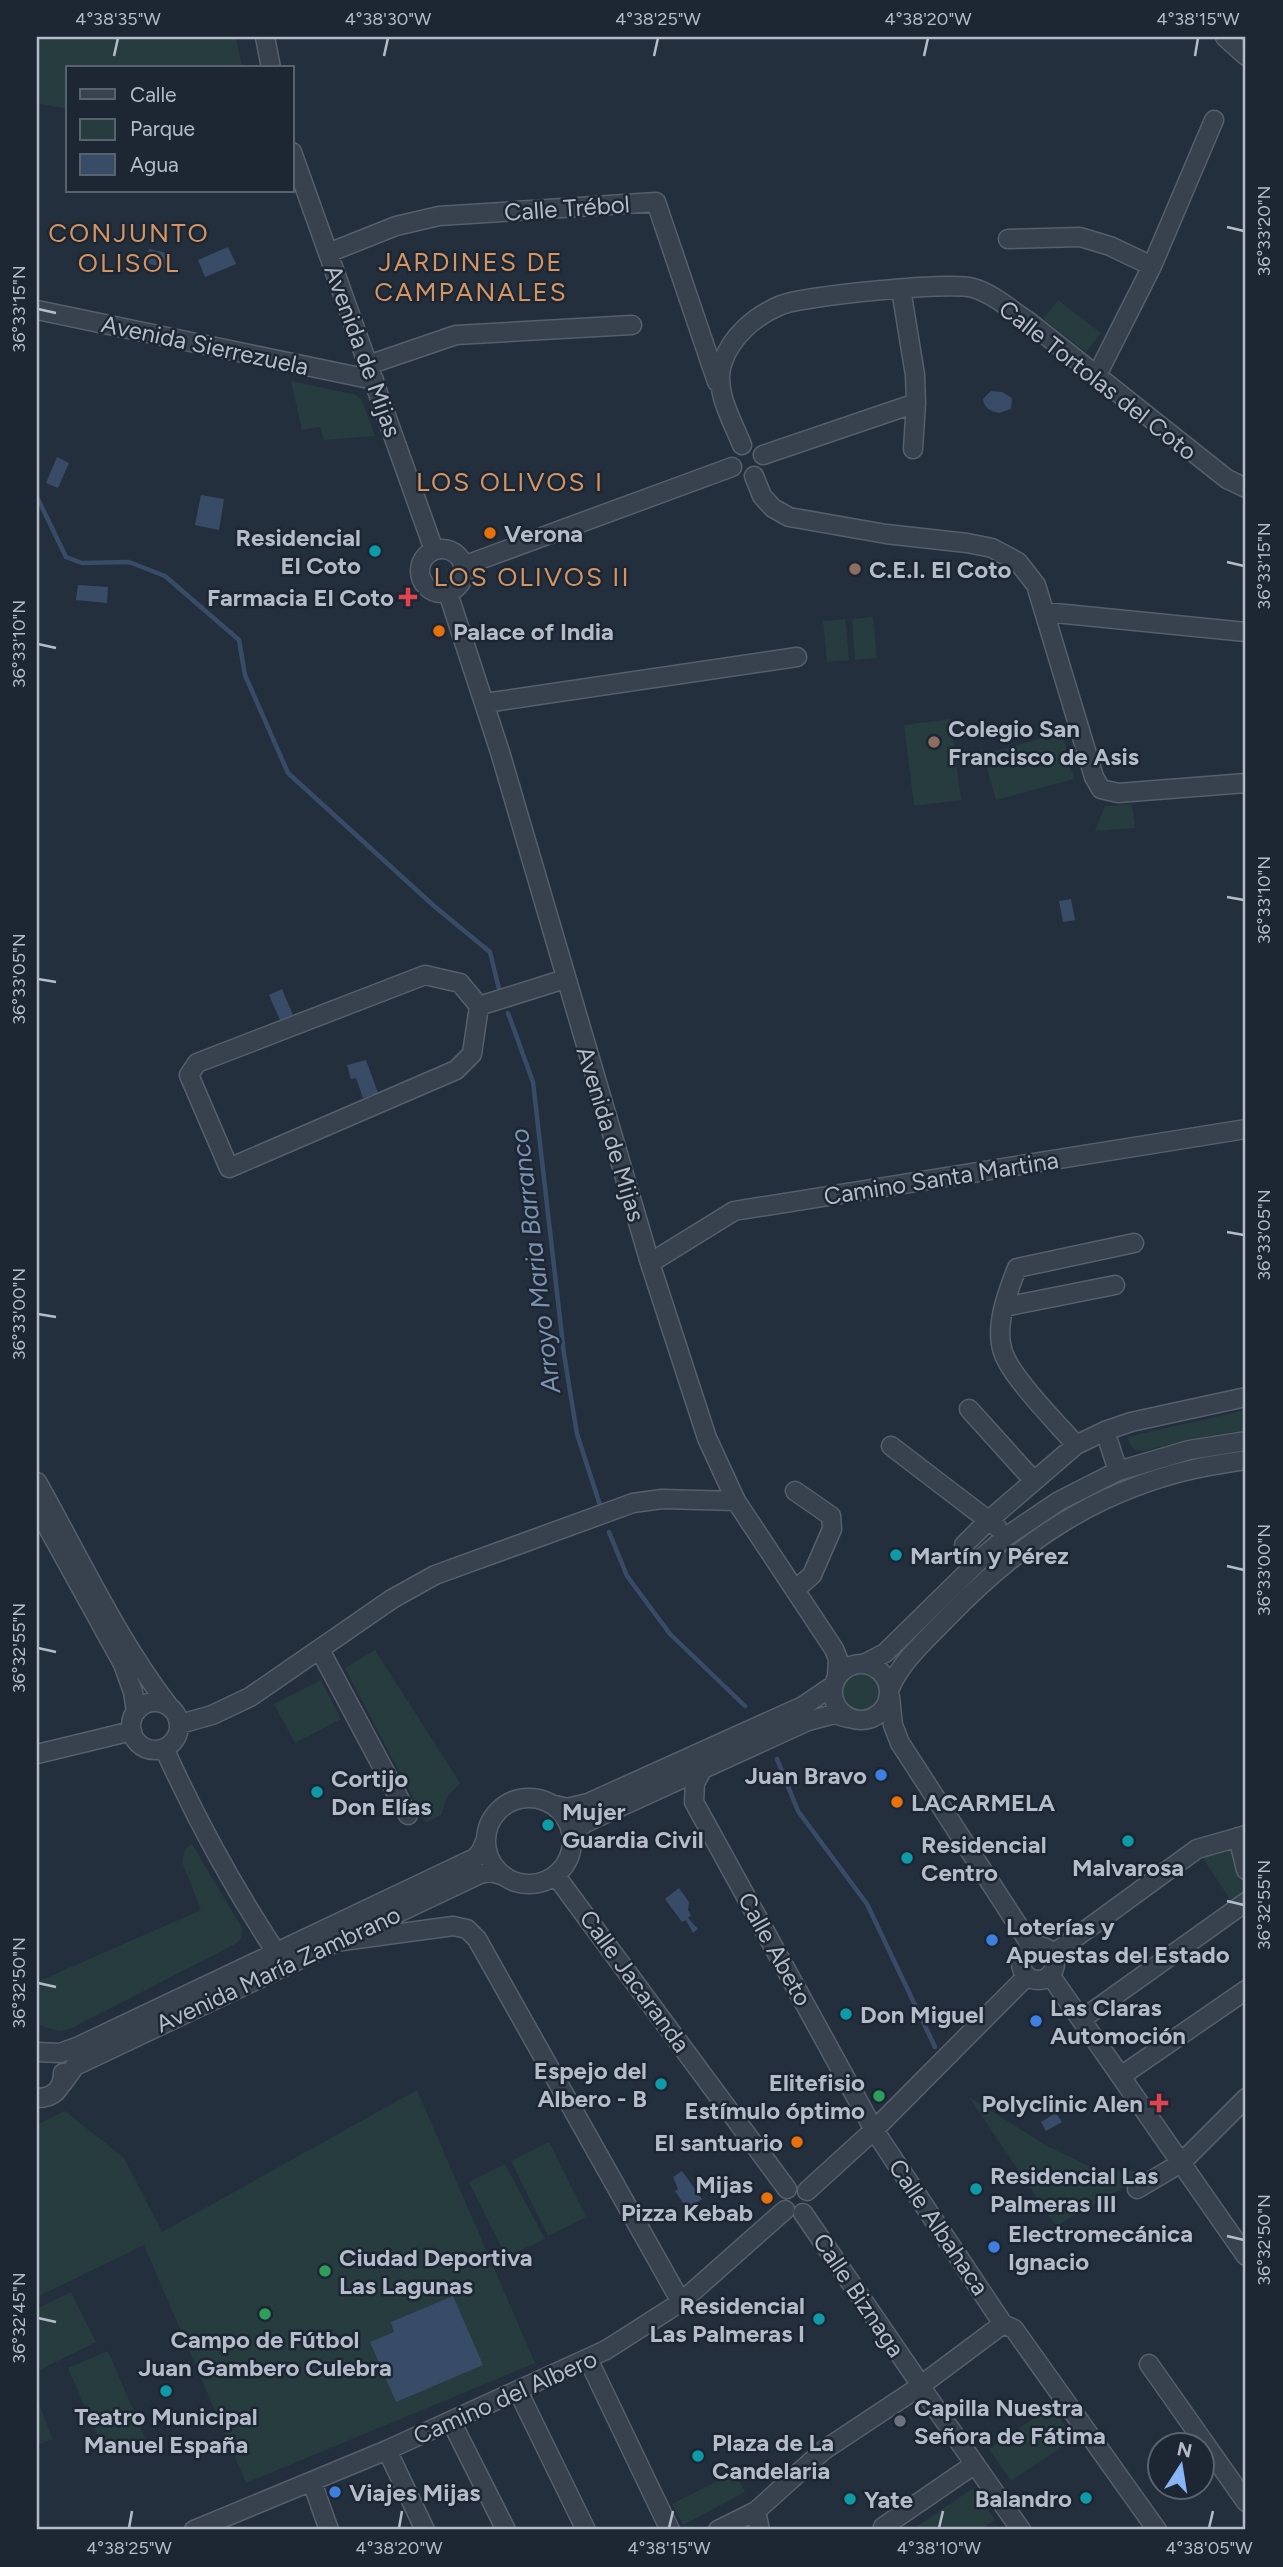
<svg xmlns="http://www.w3.org/2000/svg" width="1283" height="2567" font-family="Figtree,sans-serif">
<rect width="100%" height="100%" fill="#242f3e"/>
<path fill="#263c3f" d="M37,37H236L242,68H68V109L37,103Z
M1058,300L1101,333L1086,352L1043,319Z
M291,381L356,395L362,400L375,436L324,440L320,427L302,430Z
M873,617L877,658L855,660L852,619Z
M845,619L849,660L827,662L823,621Z
M951,719L961,800L914,806L904,725Z
M1062,733L1074,779L996,800L983,754Z
M1132,804L1135,828L1095,831L1105,806Z
M1246,1410V1430L1186,1440L1144,1451C1133,1451 1130,1447 1127,1437Z
M1246,1448V1454L1065,1512L1014,1545L990,1564L896,1661L891,1657L986,1560L1062,1507L1120,1478L1189,1456Z
M375,1650L460,1783L447,1797L441,1815L426,1823L345,1668Z
M840 1692a21 21 0 1 1 42 0a21 21 0 1 1-42 0Z
M321,1680L341,1719L295,1743L274,1704Z
M192,1844L242,1928L241,1938L237,1943L70,2029L59,2031L39,2025L37,1982L201,1910L182,1862L185,1849Z
M1233,1848L1246,1888V1895L1233,1904L1203,1858Z
M417,2090L535,2363L246,2483L144,2245L37,2297V2125L65,2111L124,2158L162,2232Z
M969,2097L1047,2146L1097,2170L1153,2171L1056,2226Z
M549,2142L586,2217L548,2236L511,2161Z
M505,2164L545,2239L506,2257L469,2182Z
M71,2292L96,2342L37,2371V2309Z
M108,2351L146,2440L107,2457L68,2368Z
M37,2400L53,2439L37,2445Z
M1052,2406L1074,2439L1011,2481L989,2449Z
M735,2472L745,2492L683,2525L672,2504Z
M973,2488L995,2520L981,2530H912Z"/>
<path fill="#394c67" d="M228,247L236,264L205,277L198,260Z
M149,249L171,254L167,268L145,263Z
M991,391L1002,392L1012,398L1011,409L999,413C990,411 984,408 983,399Z
M57,457L69,463L58,488L46,483Z
M201,495L224,499L219,530L195,525Z
M78,585L108,587L107,603L76,600Z
M1071,899L1075,920L1063,922L1059,901Z
M282,989L293,1015L280,1020L269,995Z
M366,1060L378,1093L363,1098L356,1078L351,1079L347,1065Z
M679,1888L689,1902L688,1910L691,1915L688,1918L698,1929L693,1933L686,1920L682,1922L665,1899Z
M1056,2113L1062,2122L1046,2131L1041,2122Z
M682,2171L702,2199L687,2209L675,2191L678,2189L673,2177Z
M453,2296L483,2365L396,2402L370,2342L394,2332L391,2322Z"/>
<g fill="none" stroke-linecap="round" stroke-linejoin="round">
<path stroke="#394c67" stroke-width="4.5" d="M37,497L66,557L82,563L129,562L165,576L239,640L245,675L288,773L434,906L490,952L499,989
M508,1013L533,1082L564,1354L577,1434L600,1505
M609,1532L627,1576L670,1634L745,1706
M777,1759L798,1811L867,1904L935,2047"/>
<defs>
<path id="minor" d="M265,37L271,68
M1225,37L1246,56
M292,152L434,550
M1008,239L1080,237L1110,246L1152,266
M328,253L396,226L439,216L656,202L717,382
M37,310L374,380
M368,365L456,335L632,325
M1096,377L1152,266L1214,120
M742,445C732,420 714,391 722,364C731,336 755,316 781,305C805,296 950,281 973,288C992,293 1011,310 1028,321L1227,479L1246,488
M913,449L916,403
M763,455L916,403L915,375L901,289
M754,476L762,496L773,508L789,517L886,534L967,543L992,548L1018,562L1036,585L1094,777L1101,789L1118,793L1246,783
M420 571a22 22 0 1 1 44 0a22 22 0 1 1-44 0Z
M463,566L732,467
M448,593L500,752L650,1263L707,1438L736,1501L834,1649L838,1659L837,1676
M1045,612L1246,632
M485,703L797,657
M425,975L460,983L479,1006L472,1054L456,1070L229,1168L189,1075L197,1063Z
M479,1006L565,979
M650,1263L734,1211L1246,1129
M1004,1307L1115,1285
M969,1409L1034,1481
M1105,1431L1118,1471
M1076,1445C1057,1423 1011,1377 1003,1352C994,1326 1008,1291 1017,1268L1134,1243
M891,1446L997,1527
M37,1482C79,1556 116,1637 168,1705
M37,1508L123,1664L133,1692L136,1712
M964,1545L989,1520L1076,1445L1105,1431L1131,1422L1246,1397
M795,1590L812,1575L832,1529L831,1516L795,1491
M320,1650L408,1815
M833 1692a28 28 0 1 1 56 0a28 28 0 1 1-56 0Z
M864,1664L885,1653L985,1555L1007,1536L1059,1501L1118,1471L1189,1450L1246,1441
M890,1688C902,1660 926,1640 947,1618C1018,1545 1092,1492 1194,1469C1211,1465 1229,1463 1246,1460
M890,1697L893,1725L900,1743L1032,1947
M131 1726a24 24 0 1 1 48 0a24 24 0 1 1-48 0Z
M180,1724L212,1715L250,1697L392,1599L435,1575L633,1503L662,1499L736,1501
M164,1748C196,1819 233,1887 276,1952
M37,1754L132,1731
M704,1767L695,1783L694,1802L874,2130L1003,2324
M486 1841a43 43 0 1 1 86 0a43 43 0 1 1-86 0Z
M551,1804L567,1808L588,1803L803,1706L834,1685
M1238,1837L1246,1870
M573,1843L578,1829L585,1823L808,1721L834,1714L848,1718
M556,1876L787,2189
M335,1942L453,1926L467,1929L477,1939L681,2302
M1021 1963a17 17 0 1 1 34 0a17 17 0 1 1-34 0Z
M1053,1954L1197,1849L1246,1835
M1050,1975L1246,2256
M1082,2019L1246,1902
M37,2052L60,2053L79,2046L475,1858L481,1851L486,1839
M1121,2076L1246,1990
M62,2084L75,2066L480,1874L491,1872L504,1876
M37,2098C53,2098 63,2089 63,2073
M1137,2189L1181,2163L1246,2098
M807,2191L874,2130L1027,1976
M803,2213L916,2378
M1003,2324L1014,2329L1157,2530
M588,2359L670,2530
M1149,2364L1246,2502
M928,2380L1003,2324
M518,2391L586,2530
M925,2393L1021,2530
M451,2421L506,2530
M387,2450L425,2530
M312,2482L329,2530
M194,2530L387,2450L606,2350L681,2302L785,2210
M718,2530L756,2511
M760,2530L756,2511L824,2450L913,2391
M885,2530L883,2527L975,2464"/>
</defs>
<use href="#minor" stroke="#565f6c" stroke-width="21"/>
<use href="#minor" stroke="#38414e" stroke-width="18"/>
</g>
<path fill="none" stroke="#b4bcc9" stroke-width="2.5" d="M114,56L118,38M384,56L388,38M654,56L658,38M924,56L928,38M1195,56L1198,38M1227,227L1244,231M38,309L56,313M1227,562L1244,566M38,644L56,648M1227,897L1244,900M38,979L56,982M1227,1232L1244,1235M38,1314L56,1317M1227,1566L1244,1570M38,1648L56,1652M1227,1901L1244,1905M38,1983L56,1987M1227,2236L1244,2240M38,2318L56,2322M129,2528L132,2511M399,2528L402,2511M669,2528L673,2511M939,2528L943,2511M1209,2528L1213,2511"/>
<g fill="#e8710a" stroke="#1d2633" stroke-width="2.5">
<circle cx="490" cy="533" r="7"/>
<circle cx="439" cy="631" r="7"/>
<circle cx="897" cy="1802" r="7"/>
<circle cx="797" cy="2142" r="7"/>
<circle cx="767" cy="2198" r="7"/>
</g>
<g fill="#0f9aa8" stroke="#1d2633" stroke-width="2.5">
<circle cx="375" cy="551" r="7"/>
<circle cx="896" cy="1555" r="7"/>
<circle cx="317" cy="1792" r="7"/>
<circle cx="548" cy="1825" r="7"/>
<circle cx="1128" cy="1841" r="7"/>
<circle cx="907" cy="1858" r="7"/>
<circle cx="846" cy="2014" r="7"/>
<circle cx="661" cy="2084" r="7"/>
<circle cx="976" cy="2189" r="7"/>
<circle cx="819" cy="2319" r="7"/>
<circle cx="166" cy="2391" r="7"/>
<circle cx="698" cy="2456" r="7"/>
<circle cx="1086" cy="2498" r="7"/>
<circle cx="850" cy="2499" r="7"/>
</g>
<g fill="#8d6e63" stroke="#1d2633" stroke-width="2.5">
<circle cx="855" cy="569" r="7"/>
<circle cx="934" cy="742" r="7"/>
</g>
<g fill="#e0444e" stroke="#1d2633" stroke-width="2.5">
<path d="M404.5 586.5h7v7h7v7h-7v7h-7v-7h-7v-7h7z"/>
<path d="M1155.5 2092.5h7v7h7v7h-7v7h-7v-7h-7v-7h7z"/>
</g>
<g fill="#3f7fe0" stroke="#1d2633" stroke-width="2.5">
<circle cx="881" cy="1775" r="7"/>
<circle cx="992" cy="1940" r="7"/>
<circle cx="1036" cy="2021" r="7"/>
<circle cx="994" cy="2247" r="7"/>
<circle cx="335" cy="2492" r="7"/>
</g>
<g fill="#2e9e5b" stroke="#1d2633" stroke-width="2.5">
<circle cx="879" cy="2096" r="7"/>
<circle cx="325" cy="2271" r="7"/>
<circle cx="265" cy="2314" r="7"/>
</g>
<circle fill="#6b7280" stroke="#1d2633" stroke-width="2.5" cx="900" cy="2421" r="7"/>
<g text-anchor="middle" dominant-baseline="central" stroke-width="5" stroke-linejoin="round" paint-order="stroke">
<g font-size="24" fill="#b4bcc9" stroke="#1d2633">
<text transform="translate(567 208) rotate(-4)">Calle Trébol</text>
<text transform="translate(205 345) rotate(12)">Avenida Sierrezuela</text>
<text transform="translate(363 351) rotate(70)">Avenida de Mijas</text>
<text transform="translate(1098 380) rotate(38)">Calle Tortolas del Coto</text>
<text transform="translate(611 1134) rotate(73)">Avenida de Mijas</text>
<text transform="translate(941 1178) rotate(-9)">Camino Santa Martina</text>
<text transform="translate(775 1949) rotate(61)">Calle Abeto</text>
<text transform="translate(278 1969) rotate(-25)">Avenida María Zambrano</text>
<text transform="translate(635 1981) rotate(54)">Calle Jacaranda</text>
<text transform="translate(939 2227) rotate(56)">Calle Albahaca</text>
<text transform="translate(859 2295) rotate(56)">Calle Biznaga</text>
<text transform="translate(505 2397) rotate(-24)">Camino del Albero</text>
</g>
<g font-size="24" font-weight="bold" fill="#b4bcc9" stroke="#1d2633" text-anchor="start">
<text x="504" y="533">Verona</text>
<text x="361" y="537" text-anchor="end">Residencial<tspan x="361" dy="28">El Coto</tspan></text>
<text x="869" y="569">C.E.I. El Coto</text>
<text x="394" y="597" text-anchor="end">Farmacia El Coto</text>
<text x="453" y="631">Palace of India</text>
<text x="948" y="728">Colegio San<tspan x="948" dy="28">Francisco de Asis</tspan></text>
<text x="910" y="1555">Martín y Pérez</text>
<text x="867" y="1775" text-anchor="end">Juan Bravo</text>
<text x="331" y="1778">Cortijo<tspan x="331" dy="28">Don Elías</tspan></text>
<text x="911" y="1802">LACARMELA</text>
<text x="562" y="1811">Mujer<tspan x="562" dy="28">Guardia Civil</tspan></text>
<text x="921" y="1844">Residencial<tspan x="921" dy="28">Centro</tspan></text>
<text x="1128" y="1867" text-anchor="middle">Malvarosa</text>
<text x="1006" y="1926">Loterías y<tspan x="1006" dy="28">Apuestas del Estado</tspan></text>
<text x="1050" y="2007">Las Claras<tspan x="1050" dy="28">Automoción</tspan></text>
<text x="860" y="2014">Don Miguel</text>
<text x="647" y="2070" text-anchor="end">Espejo del<tspan x="647" dy="28">Albero - B</tspan></text>
<text x="865" y="2082" text-anchor="end">Elitefisio<tspan x="865" dy="28">Estímulo óptimo</tspan></text>
<text x="1143" y="2103" text-anchor="end">Polyclinic Alen</text>
<text x="783" y="2142" text-anchor="end">El santuario</text>
<text x="990" y="2175">Residencial Las<tspan x="990" dy="28">Palmeras III</tspan></text>
<text x="753" y="2184" text-anchor="end">Mijas<tspan x="753" dy="28">Pizza Kebab</tspan></text>
<text x="1008" y="2233">Electromecánica<tspan x="1008" dy="28">Ignacio</tspan></text>
<text x="339" y="2257">Ciudad Deportiva<tspan x="339" dy="28">Las Lagunas</tspan></text>
<text x="805" y="2305" text-anchor="end">Residencial<tspan x="805" dy="28">Las Palmeras I</tspan></text>
<text x="265" y="2339" text-anchor="middle">Campo de Fútbol<tspan x="265" dy="28">Juan Gambero Culebra</tspan></text>
<text x="914" y="2407">Capilla Nuestra<tspan x="914" dy="28">Señora de Fátima</tspan></text>
<text x="166" y="2416" text-anchor="middle">Teatro Municipal<tspan x="166" dy="28">Manuel España</tspan></text>
<text x="712" y="2442">Plaza de La<tspan x="712" dy="28">Candelaria</tspan></text>
<text x="349" y="2492">Viajes Mijas</text>
<text x="1072" y="2498" text-anchor="end">Balandro</text>
<text x="864" y="2499">Yate</text>
</g>
<g font-size="26" letter-spacing="2" fill="#d59563" stroke="#1d2633">
<text x="129" y="233">CONJUNTO<tspan x="129" dy="30">OLISOL</tspan></text>
<text x="471" y="262">JARDINES DE<tspan x="471" dy="30">CAMPANALES</tspan></text>
<text x="510" y="482">LOS OLIVOS I</text>
<text x="532" y="577">LOS OLIVOS II</text>
</g>
<g font-size="26" font-style="italic" fill="#7c92b1" stroke="#1d2633">
<text transform="translate(535 1261) rotate(-97)">Arroyo Maria Barranco</text>
</g>
</g>
<rect width="1283" height="2567" fill="none" stroke="#1d2633" stroke-width="77"/>
<rect x="66" y="66" width="228" height="126" fill="#1d2633" stroke="#59626f" stroke-width="2"/>
<rect x="80" y="89" width="35" height="10" fill="#38414e" stroke="#59626f" stroke-width="2"/>
<text x="130" y="102" font-size="21" fill="#b4bcc9">Calle</text>
<rect x="80" y="119" width="35" height="21" fill="#263c3f" stroke="#59626f" stroke-width="2"/>
<text x="130" y="136" font-size="21" fill="#b4bcc9">Parque</text>
<rect x="80" y="154" width="35" height="21" fill="#394c67" stroke="#59626f" stroke-width="2"/>
<text x="130" y="172" font-size="21" fill="#b4bcc9">Agua</text>
<g transform="translate(1181 2466) rotate(12)"><circle r="33" fill="#1d2633" stroke="#59626f" stroke-width="2"/>
<path d="M0-5L12 26L0 18L-12 26Z" fill="#8ab4f8"/>
<text y="-10" font-size="19" font-weight="bold" text-anchor="middle" fill="#b4bcc9">N</text>
</g>
<rect x="38" y="38" width="1206" height="2490" fill="none" stroke="#b4bcc9" stroke-width="2.5"/>
<g font-size="18" text-anchor="middle" fill="#b4bcc9">
<text x="118" y="25">4°38'35"W</text>
<text x="388" y="25">4°38'30"W</text>
<text x="658" y="25">4°38'25"W</text>
<text x="928" y="25">4°38'20"W</text>
<text x="1198" y="25">4°38'15"W</text>
<text transform="translate(1264 231) rotate(-90)" y="6">36°33'20"N</text>
<text transform="translate(19 309) rotate(-90)" y="6">36°33'15"N</text>
<text transform="translate(1264 566) rotate(-90)" y="6">36°33'15"N</text>
<text transform="translate(19 644) rotate(-90)" y="6">36°33'10"N</text>
<text transform="translate(1264 900) rotate(-90)" y="6">36°33'10"N</text>
<text transform="translate(19 979) rotate(-90)" y="6">36°33'05"N</text>
<text transform="translate(1264 1235) rotate(-90)" y="6">36°33'05"N</text>
<text transform="translate(19 1314) rotate(-90)" y="6">36°33'00"N</text>
<text transform="translate(1264 1570) rotate(-90)" y="6">36°33'00"N</text>
<text transform="translate(19 1648) rotate(-90)" y="6">36°32'55"N</text>
<text transform="translate(1264 1905) rotate(-90)" y="6">36°32'55"N</text>
<text transform="translate(19 1983) rotate(-90)" y="6">36°32'50"N</text>
<text transform="translate(1264 2240) rotate(-90)" y="6">36°32'50"N</text>
<text transform="translate(19 2318) rotate(-90)" y="6">36°32'45"N</text>
<text x="129" y="2554">4°38'25"W</text>
<text x="399" y="2554">4°38'20"W</text>
<text x="669" y="2554">4°38'15"W</text>
<text x="939" y="2554">4°38'10"W</text>
<text x="1209" y="2554">4°38'05"W</text>
</g>
</svg>
